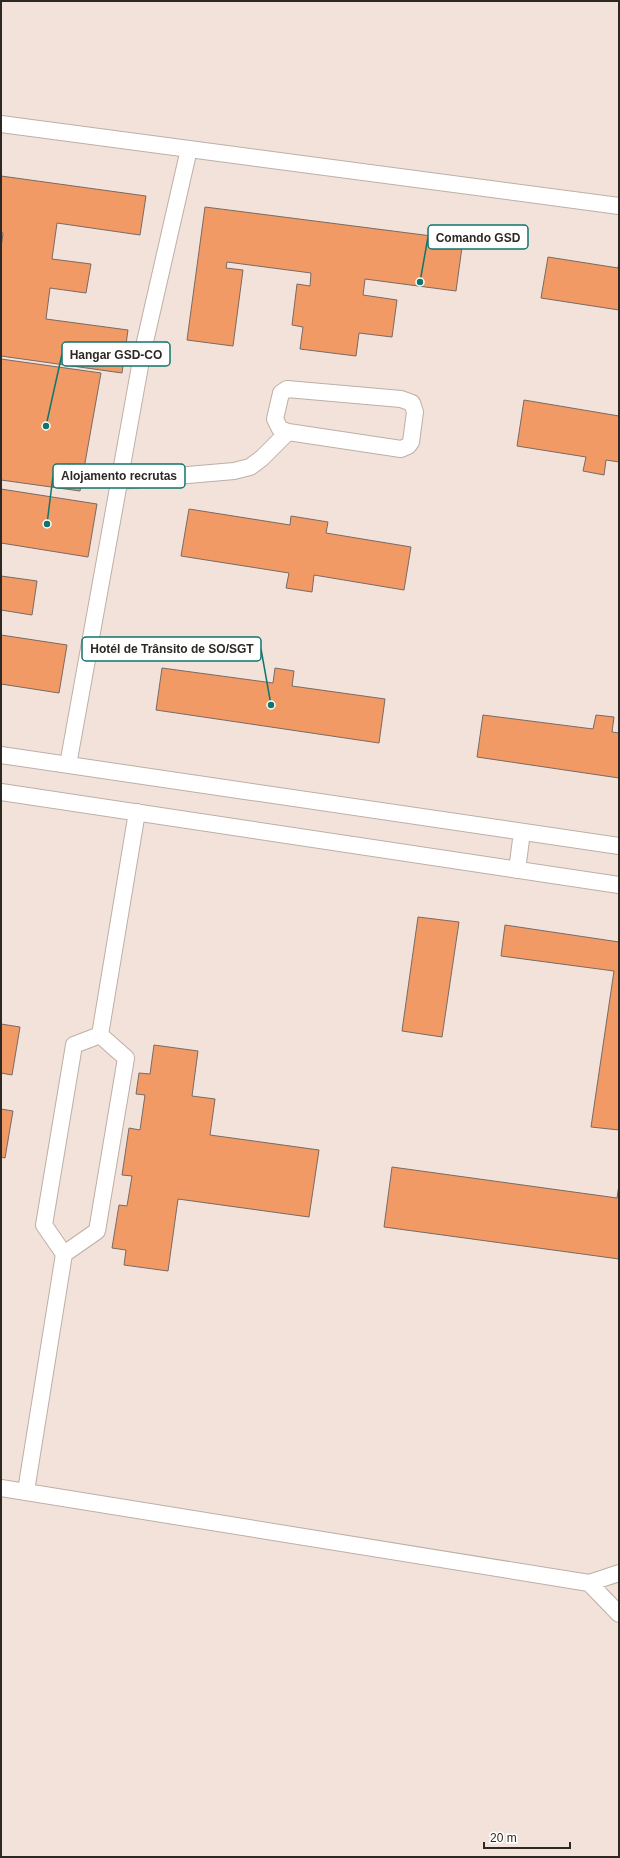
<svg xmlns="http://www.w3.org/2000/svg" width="620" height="1858" font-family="Arial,sans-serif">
<rect width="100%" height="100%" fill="#f2e2d9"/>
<path fill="#f19a66" stroke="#796a63" d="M1,176L146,196L140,235L57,223L52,259L91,264L86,293L50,288L46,319L128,330L122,373L1,356V248L3,233L1,232Z
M205,207L463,240L456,291L365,279L363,295L397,300L392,337L359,333L356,356L300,349L303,327L292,325L297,284L310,286L311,273L227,262L226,268L243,270L233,346L187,340Z
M548,257L618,268L619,261V310L541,298Z
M1,359L101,373L80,491L1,480Z
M524,400L619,416V462L606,460L604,475L583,471L586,457L517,446Z
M1,489L97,504L88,557L1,543Z
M189,509L290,525L291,516L328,522L326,533L411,547L404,590L314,575L312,592L286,588L289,573L181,556Z
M1,576L37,581L32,615L1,610Z
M1,635L67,645L59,693L1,684Z
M162,668L273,683L275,668L294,671L292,686L385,699L379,743L156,710Z
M483,715L593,729L596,715L614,717L612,732L619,733V778L477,757Z
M418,917L459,922L442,1037L402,1031Z
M505,925L619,942V1130L591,1127L614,971L501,956Z
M1,1024L20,1027L12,1075L1,1073Z
M154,1045L198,1051L192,1096L215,1099L210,1135L319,1150L309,1217L178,1199L168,1271L124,1265L126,1250L112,1248L119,1205L127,1206L132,1176L122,1175L129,1128L140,1130L145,1095L136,1094L139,1073L150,1074Z
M1,1109L13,1111L5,1158L1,1157Z
M392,1167L617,1198L619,1185V1259L384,1227Z"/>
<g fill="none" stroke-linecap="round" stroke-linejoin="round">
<defs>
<path id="service" d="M1,124L619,206
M287,389L401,399L412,403L415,412L411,442L408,446L401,449L288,432L280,429L275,419L281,393Z
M119,481L234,471L250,467L262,458L288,432
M1,755L619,846
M68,765L142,355L189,149
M1,792L619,885
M517,870L522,832
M100,1035L137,812
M64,1254L97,1231L126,1058L100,1035
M1,1488L589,1583L619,1573
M26,1491L64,1254L44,1225L74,1045L100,1035
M589,1583L619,1614"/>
</defs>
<use href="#service" stroke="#beafa6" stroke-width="18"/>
<use href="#service" stroke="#fff" stroke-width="16"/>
</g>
<path fill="none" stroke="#0f766e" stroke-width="1.5" d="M420 282L428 237M46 426L62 354M47 524L53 476M271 705L261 649"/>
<g fill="#0f766e" stroke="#fff" stroke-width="1.5">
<circle cx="420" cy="282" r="4"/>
<circle cx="46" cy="426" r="4"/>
<circle cx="47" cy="524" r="4"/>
<circle cx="271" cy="705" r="4"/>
</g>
<g fill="#fff" stroke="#0f766e" stroke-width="1.5">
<rect x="428" y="225" width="100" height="24" rx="4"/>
<rect x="62" y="342" width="108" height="24" rx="4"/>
<rect x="53" y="464" width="132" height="24" rx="4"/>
<rect x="82" y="637" width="179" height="24" rx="4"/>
</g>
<g font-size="12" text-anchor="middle" font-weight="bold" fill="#2e2824">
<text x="478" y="242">Comando GSD</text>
<text x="116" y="359">Hangar GSD-CO</text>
<text x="119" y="480">Alojamento recrutas</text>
<text x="172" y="653">Hotél de Trânsito de SO/SGT</text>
</g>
<rect width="620" height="1858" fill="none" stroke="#2e2824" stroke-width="4"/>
<path d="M484 1842v6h86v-6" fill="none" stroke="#2e2824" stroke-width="2"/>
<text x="490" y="1842" font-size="12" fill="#2e2824" stroke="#ffffff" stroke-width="3" paint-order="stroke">20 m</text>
</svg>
